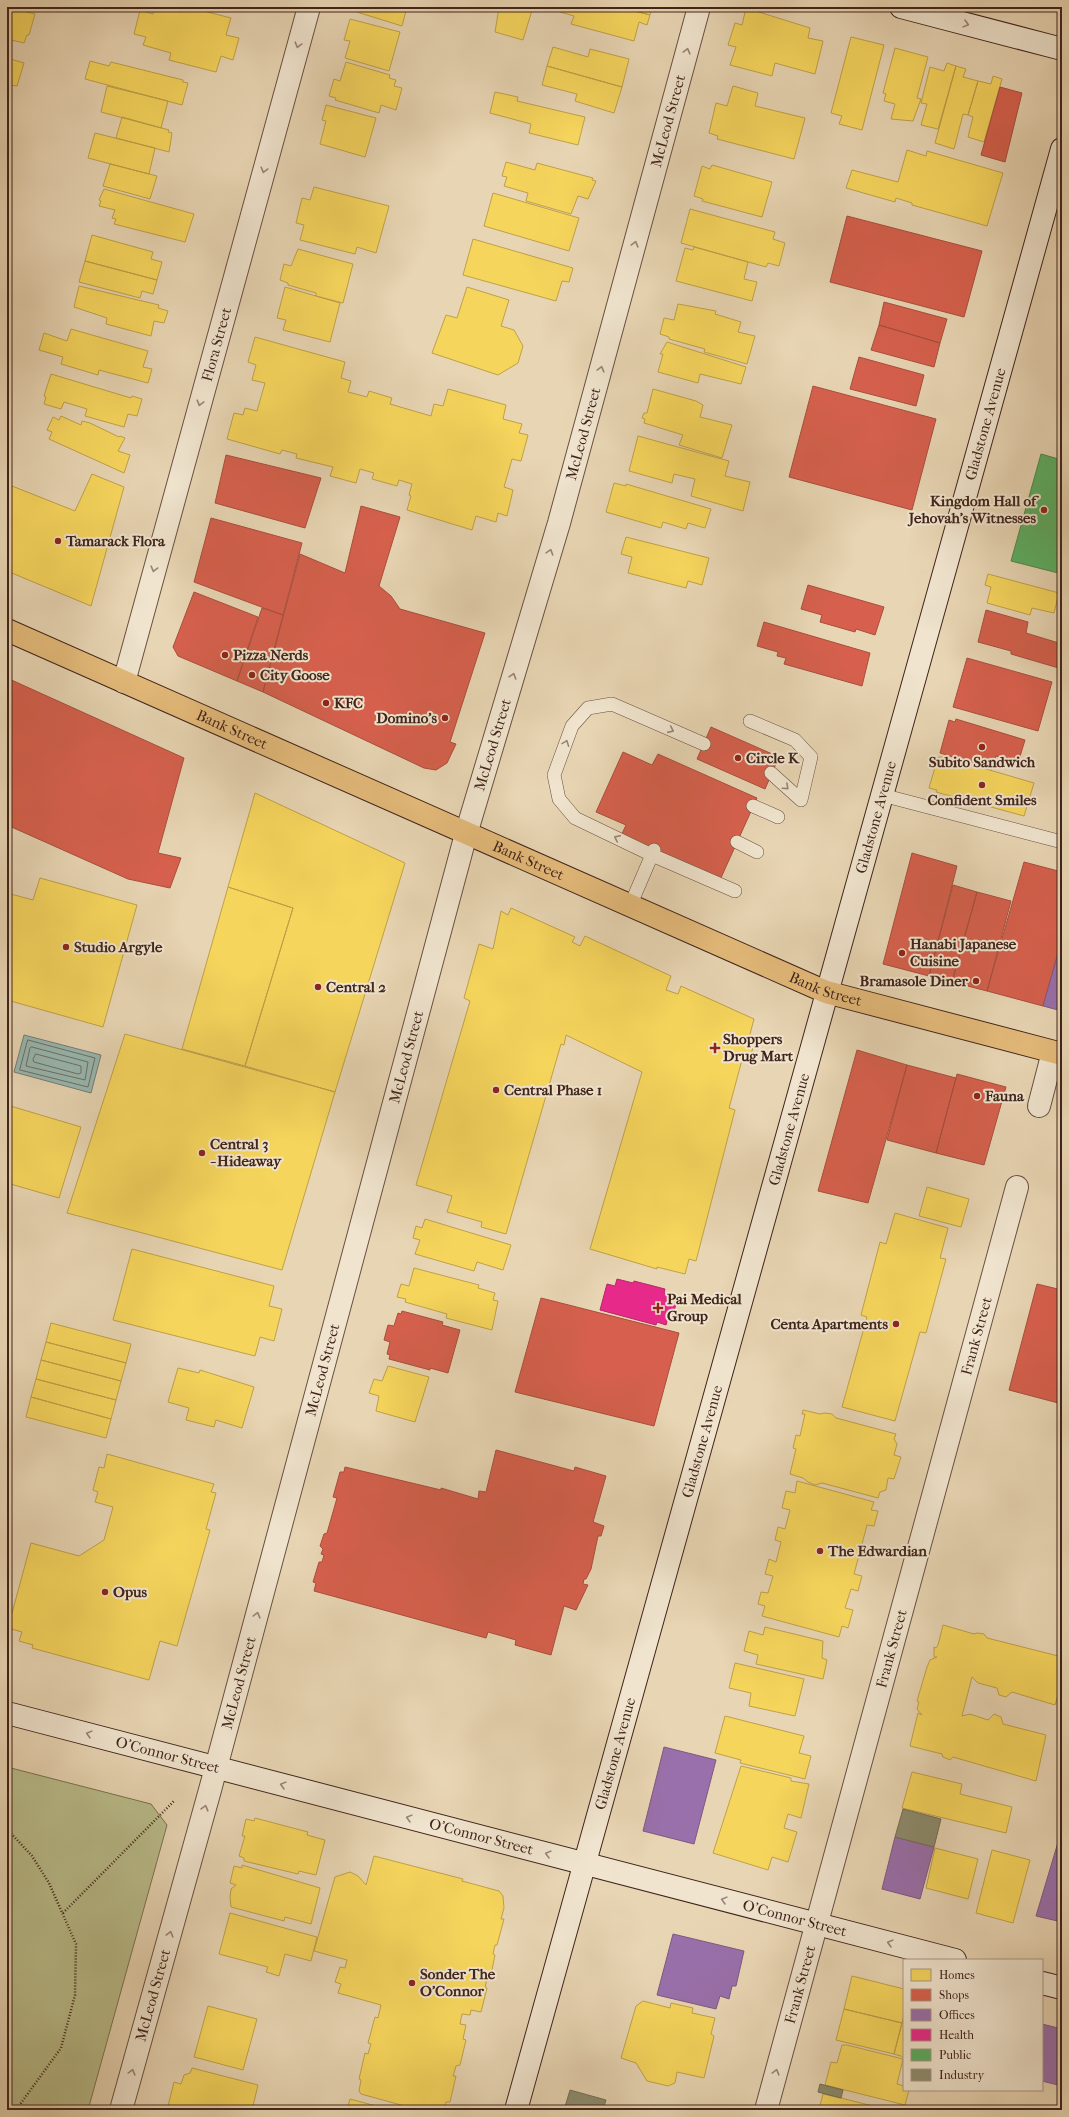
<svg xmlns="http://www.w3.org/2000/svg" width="1069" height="2117" font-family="'IM FELL French Canon',serif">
<rect width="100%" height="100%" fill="#e8d5b3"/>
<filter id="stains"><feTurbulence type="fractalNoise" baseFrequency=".005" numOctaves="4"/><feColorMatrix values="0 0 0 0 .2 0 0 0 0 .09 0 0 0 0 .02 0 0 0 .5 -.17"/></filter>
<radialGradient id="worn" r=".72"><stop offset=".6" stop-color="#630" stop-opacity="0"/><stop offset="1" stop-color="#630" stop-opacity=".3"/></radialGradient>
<path fill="#b9bc8a" stroke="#7c7052" d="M7,1767L151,1804L167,1825L88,2110H7Z"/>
<path fill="#97b8b1" stroke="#747d75" d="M24,1035L101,1055L91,1093L14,1072Z"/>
<path fill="#f6d55c" stroke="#bfa048" d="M7,7L35,14L29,35H27L24,43L7,39Z
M155,7L182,12L183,7H188L231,18L226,35L239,38L233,60L221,56L216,72L169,60L171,53L143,45L146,37L134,34L140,10L153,14Z
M353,7H407L402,26L360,13L352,10Z
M499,7H533L523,40L495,32Z
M562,7H620L650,15L647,25L639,22L634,41L571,24L574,16L560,12Z
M620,7H652L650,15Z
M746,8L810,28L808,38L823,41L815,74L775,63L772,76L730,65L736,47L728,45L735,23L742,25Z
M350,19L400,32L389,71L345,58L350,41L344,40Z
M851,37L884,45L862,130L839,124L842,116L831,113Z
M553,47L588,57L590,49L629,59L622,87L547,66Z
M895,48L928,57L917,98L921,99L913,121L891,119L895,104L884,101L886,94L883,93Z
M7,58L24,63L17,86L9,85L7,89Z
M90,61L109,66L111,62L183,80V82L188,83L182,105L85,79Z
M346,62L390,75L389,78L396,80L394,86L402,88L396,110L381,105L379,113L335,100L336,98L329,96L334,79L340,81Z
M947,63L956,66L938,129L921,125L927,104L921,103L930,67L944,71Z
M547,66L622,87L614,113L575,101L577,94L542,85Z
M956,66L966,69L963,77L978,81L968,115L963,114L954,149L935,143Z
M993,76L1002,79L984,142L968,137L973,117L968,115L978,81L991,84Z
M107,86L168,101L161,128L101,112Z
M733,86L758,93L755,106L805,118L794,159L717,139L718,136L709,133L716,103L727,106Z
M495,92L518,97L517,101L585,117L578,145L529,133L531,124L490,113Z
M326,105L376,118L365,157L320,144L326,121L322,120Z
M122,117L169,130L168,132L172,133L169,152L116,138Z
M95,133L155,148L149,174L88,158Z
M907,150L926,156L927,151L1003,173L987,226L912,205V203L896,198L895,202L846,188L852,170L898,182Z
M506,162L535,170L537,163L593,178L592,180L596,181L588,199L578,196L571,214L526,201L528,193L504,186L507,177L502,176Z
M110,164L157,176L150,199L103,186Z
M712,165L772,182L762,217L702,201L703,199L694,196L702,166L710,169Z
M314,187L389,206L376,253L357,247L355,254L300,240L304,225L296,223L302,198L310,200Z
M104,189L194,214L185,242L114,224L116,219L112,218L115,210L99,206L101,201L99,200Z
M493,193L579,218L569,251L484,226Z
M690,209L775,232L773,239L785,243L779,266L768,263L766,267L681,243Z
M92,235L153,252L151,259L162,262L157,280L85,261Z
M473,239L573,268L569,282L562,281L556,301L463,275Z
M694,247L748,262L744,279L757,282L752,301L676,281L685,248L693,250Z
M298,249L353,264L343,303L316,296V293L288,285V283L280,280L284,264L291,266Z
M85,261L157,280L153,294L142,291L140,298L79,282Z
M79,286L159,305L158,308L168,311L164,323L154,321L151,336L106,324L107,318L74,307Z
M285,287L340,303L330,342L283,330L286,320L277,318Z
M467,287L509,300L501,326L514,330L523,346L518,363L498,375L432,353L446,315L457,318Z
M678,304L716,311L715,314L741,322L738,332L755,336L747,364L704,352L705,349L669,339V337L660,334L664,318L674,320Z
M71,329L148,351L143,367L152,369L148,383L99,370L98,375L61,364L63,357L39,350L44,333L67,341Z
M255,337L345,362L341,378L351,381L348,392L367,397L369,391L392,398L390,404L431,416L434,404L443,406L448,389L506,405L503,419L522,424L519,433L528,435L521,461L512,459L504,487L513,490L507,516L498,513L496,522L476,516L472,530L407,510L411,496L409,495L412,484L399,480L397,486L372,479L374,473L360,469L356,483L330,476L333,467L296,458L297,454L282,450L280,454L227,439L234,413L243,415L245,408L257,411L265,383L252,380L256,365L248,362Z
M667,342L746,367L741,384L700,374L698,383L658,372L663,354H660Z
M51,374L131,398L132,396L142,399L137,416L128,414L124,427L85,416L87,409L64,402L61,409L44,404L46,397L44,396Z
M653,389L696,401L703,405L700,417L732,425L722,458L679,445L683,435L644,423L645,419L642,418L644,413H647Z
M61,416L81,425L82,421L90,423L119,437L120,436L125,438L118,451L130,455L124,473L49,439L52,432L47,430L53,417L59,420Z
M638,436L729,461L725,476L750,482L743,511L691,496L695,479L674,474L672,483L629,471Z
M92,474L124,487L91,606L7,571V484L75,511Z
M614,483L626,486V484L711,509L705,528L688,523L686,529L663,522L661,528L606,512Z
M626,537L709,558L702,585L688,581L686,588L628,573L632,557L621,554Z
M988,574L1059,593L1054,613L1032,608L1030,615L987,603L991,587L985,585Z
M938,757H945L1034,783L1024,816L936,792L937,790L929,788Z
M255,793L405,863L335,1092L245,1066L293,908L228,887Z
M40,878L137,905L103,1027L7,1000L9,990L7,989V893L33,900Z
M228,887L293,908L245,1066L182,1049Z
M511,908L575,937L572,942L580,946L585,936L671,976L666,990L678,994L681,986L754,1019L749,1038L755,1040L749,1062L742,1060L729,1108L735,1110L696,1261L689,1259L685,1274L657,1267V1269L590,1249L642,1072L566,1035L564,1045L561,1044L506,1234L481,1227L482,1222L447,1212L452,1196L416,1185L470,1001L464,998L479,944L493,949L501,911L508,915Z
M125,1034L335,1092L282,1270L67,1213Z
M7,1105L81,1127L59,1198L7,1183Z
M927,1187L969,1199L961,1227L919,1216Z
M895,1213L948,1228L940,1258L946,1259L926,1333L920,1332L895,1421L842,1407L867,1317L861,1315L880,1242L886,1244Z
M425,1219L511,1245L503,1270L477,1262L474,1271L415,1254L420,1240L413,1238L416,1226L422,1228Z
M132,1249L274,1286L269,1306L282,1309L274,1341L260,1337L255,1356L113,1320Z
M414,1268L479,1285L478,1288L495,1293L493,1300L498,1301L492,1330L446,1318L447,1314L405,1302L406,1299L397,1297L401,1284L409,1286Z
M51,1323L131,1344L126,1363L46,1342Z
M46,1342L126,1363L121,1381L41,1360Z
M41,1360L121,1381L116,1400L36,1379Z
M388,1366L429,1377L415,1422L376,1411L379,1396L369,1393L374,1379L382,1381Z
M178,1368L199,1373L200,1370L254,1387L242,1428L216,1420L214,1427L186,1420L189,1408L168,1402Z
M36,1379L116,1400L111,1419L31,1397Z
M31,1397L111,1419L106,1438L26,1417Z
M803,1410L820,1414L825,1413L832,1414L836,1418L896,1434L894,1439L897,1444L894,1455L901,1457L894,1479L888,1478L886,1490L880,1492L878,1498L822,1483L815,1485L808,1482L803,1478L790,1474L796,1449L793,1448L796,1435L800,1436L805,1414H802Z
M107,1454L214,1484L211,1492L216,1493L206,1529L210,1530L177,1646L160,1641L149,1680L32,1648L33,1645L19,1641L22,1632L8,1628L31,1543L79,1556L104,1540L113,1507L95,1502L98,1492L93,1490L99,1467L104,1468Z
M797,1481L874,1502L871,1510L878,1511L874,1526L867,1525L854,1574L862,1576L858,1591L851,1589L845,1608L853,1610L848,1628L842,1626L839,1637L762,1616L765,1606L758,1604L761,1592L768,1593L773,1576L765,1574L769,1559L776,1562L781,1542L775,1540L778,1527L785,1529L790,1510L782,1508L786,1491L795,1493Z
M7,1567H10L7,1578Z
M943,1625L974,1634L977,1633L984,1634L987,1638L1062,1657V1682L1055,1705L1012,1692L1006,1697L999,1695L997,1688L978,1683L972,1677L962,1716L970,1714L988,1720L994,1714L1001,1717L1003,1724L1046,1735L1036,1781L953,1757L950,1760L943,1757L942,1754L910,1746L918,1713L922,1715L917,1709L919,1702L917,1701L927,1667L930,1660L937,1657H934V1647L936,1648L938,1645Z
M765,1627L823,1641L822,1658L827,1660L823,1679L756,1664L758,1655L744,1651L749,1631L763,1635Z
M735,1663L804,1679L795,1716L749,1706L751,1693L729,1688Z
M725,1716L804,1736L799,1753L811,1756L805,1779L740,1763L741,1760L715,1753Z
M741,1766L791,1778V1781L809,1784L801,1818L788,1814L784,1828L797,1832L788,1862L772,1857L768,1870L713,1853Z
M912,1772L962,1784L960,1794L1012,1807L1006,1833L902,1808Z
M255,1818L308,1832L307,1835L325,1840L316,1875L299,1871L298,1874L244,1861V1858L239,1856L245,1836H242L246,1819L254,1821Z
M935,1848L978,1859L968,1899L926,1888Z
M992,1850L1030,1860L1013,1923L976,1913Z
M374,1856L463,1879L462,1881L499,1891L503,1896L504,1908L501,1919H504L497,1945H495L493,1954L495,1955L490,1979L487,1978L485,1988H487L481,2012L471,2010L470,2015L462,2014L460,2024L466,2025L463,2039L466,2040L460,2065L456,2066L453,2076H456L450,2102H446L444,2110H419L361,2094L359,2091L361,2080L359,2079L365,2053L368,2054L371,2044L368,2043L375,2017L378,2018L381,2005L338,1993L341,1984L335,1982L340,1967L345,1968L347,1960L314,1951L335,1877L350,1872L358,1876L366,1885Z
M242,1865L320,1888L311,1924L285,1917L284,1921L231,1907L230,1897L231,1889L236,1885L230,1883L234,1866L242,1868Z
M230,1913L317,1937L311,1961L285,1954L279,1976L266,1972L268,1967L219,1954Z
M852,1976L904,1989V2015L902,2023L844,2009Z
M643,2001L670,2008L671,2003L693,2008L692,2013L715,2018L711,2034L714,2036L704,2078L677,2072L675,2083L668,2086L647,2081L636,2063L621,2058L636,2006Z
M208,2006L257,2019L243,2070L194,2057Z
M844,2009L902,2023L894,2054L836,2040Z
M904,2015V2057L894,2054Z
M842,2045H847L903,2059L897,2084L904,2086V2090H909L905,2105L825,2085L831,2062L837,2063Z
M192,2068L258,2085L252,2110H167L174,2082L181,2084L184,2075L190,2073Z
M823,2094L841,2098L889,2110H819Z
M350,2099L391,2110H347Z
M655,2105L673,2110H653Z"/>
<path fill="#d6604d" stroke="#a94e3e" d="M1000,87L1022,93L1005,162L981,155Z
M847,216L982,251L964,317L830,282Z
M884,302L947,319L940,343L879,325Z
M879,325L940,343L934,367L871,350Z
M859,357L924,375L916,406L850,389Z
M813,386L936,419L912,510L789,477Z
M226,455L321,478L305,528L215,503Z
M361,506L400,517L379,586L391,596L400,609L485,633L450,742L456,744L447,763L436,770L424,768L263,692L300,554L345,573Z
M211,518L302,543L283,615L194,582Z
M808,585L884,607L875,635L856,629L855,632L820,622L822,615L801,609Z
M194,592L258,617L237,681L178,656L173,647Z
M262,608L283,615L263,692L237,681Z
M986,610L1028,622L1026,633L1062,644V669L1011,654V651L978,642Z
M764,622L870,653L862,686L784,664L786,658L777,656L778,652L757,646Z
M967,658L1052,682L1038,731L953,707Z
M7,678L184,758L158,853L181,858L170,888L128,879L7,825Z
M956,719L1025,740L1018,763L996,756L992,769L940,753L949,720L955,722Z
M711,727L779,757L765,789L697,759Z
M623,752L652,765L658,754L757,798L720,880L621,836L626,825L596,812Z
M912,853L957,866L929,976L883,964Z
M1024,862L1062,872V939L1043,1006L987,991Z
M953,885L977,892L952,982L929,976Z
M977,892L1011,901L987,991L952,982Z
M857,1050L907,1065L868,1203L818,1191Z
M907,1065L956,1078L936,1153L887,1140Z
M957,1074L1006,1087L984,1165L936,1153Z
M1037,1284L1062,1290V1404L1009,1390Z
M541,1298L679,1333L654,1426L515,1392Z
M402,1311L443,1322L442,1325L460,1330L448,1373L430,1368V1370L389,1359L390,1355L387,1354L390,1342L384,1340L388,1325L394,1326L398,1313L401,1314Z
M496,1450L574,1471L575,1467L606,1476L593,1522L604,1526L601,1536H598L591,1569L586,1579H584L583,1584L588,1585L576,1610L564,1606L551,1655L515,1645L516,1640L488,1632L486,1638L314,1591L316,1583L313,1582L319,1562H322L324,1555L321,1554L323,1549L320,1546L324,1534L327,1533L337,1498L333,1497L340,1472H344L345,1467L441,1490V1488L478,1499L479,1491L486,1492Z"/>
<path fill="#9970ab" stroke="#7e5980" d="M1062,939V1011L1043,1006Z
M664,1747L716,1760L694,1844L643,1831Z
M1062,1829V1922L1036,1916Z
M895,1837L934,1847L920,1899L882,1889Z
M673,1934L744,1951L736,1986H732L729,1999L720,1996L716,2009L657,1995Z
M1042,2024L1062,2029V2086L1042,2081Z"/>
<path fill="#e7298a" stroke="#b52869" d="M617,1279L633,1283L634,1281L665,1289L664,1293L678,1296L672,1319L668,1318L666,1325L657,1322L656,1325L600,1310L607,1284L615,1286Z"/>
<path fill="#5aae61" stroke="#52854c" d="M1041,454L1062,460V574L1011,561Z"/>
<path fill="#8c8c6e" stroke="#756d55" d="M903,1809L941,1819L934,1847L895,1837Z
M820,2084L843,2090L841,2098L818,2092Z
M570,2090L606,2100L603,2110H564Z"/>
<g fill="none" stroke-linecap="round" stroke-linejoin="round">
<path stroke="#6c6e66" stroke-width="1" d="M28,1040L95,1058L88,1087L20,1070Z
M32,1047L88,1062L85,1080L26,1066L30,1048Z
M36,1054L81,1066V1073L78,1074L34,1062L33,1060Z"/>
<defs>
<path id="lane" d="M750,721L795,740L811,757L801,800L771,773
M704,744L612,704L588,708L572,726L554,775L559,799L575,818L652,855L735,891
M882,795L1062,842
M753,806L778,817
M737,842L757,852
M630,906L654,850"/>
<g id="street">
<path id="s1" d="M124,682L309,7"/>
<path d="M1039,1106L1053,1052"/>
<path id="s2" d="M121,2110L210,1790L466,834L559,523L699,7"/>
<path id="s3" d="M766,2110L1017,1187"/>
</g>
<g id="secondary">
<path d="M901,7L1062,49"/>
<path id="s4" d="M7,1713L955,1960"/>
<path d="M1042,1983L1062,1988"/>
<path id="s5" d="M516,2110L1062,149"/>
</g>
<g id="primary">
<path id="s6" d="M7,630L826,992L1062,1054"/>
</g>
</defs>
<use href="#lane" stroke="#6a5041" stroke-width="14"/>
<use href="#street" stroke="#6a5041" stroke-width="24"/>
<use href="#secondary" stroke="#40241b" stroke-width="24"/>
<use href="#primary" stroke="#40241b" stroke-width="24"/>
<path stroke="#40241b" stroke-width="2.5" stroke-dasharray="1 2" stroke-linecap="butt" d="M7,1829L32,1856L49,1883L76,1944L75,1995L61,2048L16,2110
M63,1913L174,1801"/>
<use href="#lane" stroke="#f0e4ce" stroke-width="13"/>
<use href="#street" stroke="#f0e4ce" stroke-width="22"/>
<use href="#secondary" stroke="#f0e4ce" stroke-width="22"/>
<use href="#primary" stroke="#e4ba7a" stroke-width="22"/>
</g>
<defs><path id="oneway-chevron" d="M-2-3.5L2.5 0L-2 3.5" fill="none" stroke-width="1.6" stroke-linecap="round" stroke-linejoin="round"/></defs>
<g stroke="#988474">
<use href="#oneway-chevron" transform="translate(966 24) rotate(15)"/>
<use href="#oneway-chevron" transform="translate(298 45) rotate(105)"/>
<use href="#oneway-chevron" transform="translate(687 51) rotate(-75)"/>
<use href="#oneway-chevron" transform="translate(264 170) rotate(105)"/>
<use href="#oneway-chevron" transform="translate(635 244) rotate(-75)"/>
<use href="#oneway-chevron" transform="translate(601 369) rotate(-75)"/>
<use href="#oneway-chevron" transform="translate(200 403) rotate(105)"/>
<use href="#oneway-chevron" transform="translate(550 552) rotate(-73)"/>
<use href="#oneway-chevron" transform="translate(154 569) rotate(105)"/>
<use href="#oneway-chevron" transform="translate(513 676) rotate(-73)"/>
<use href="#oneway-chevron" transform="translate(671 730) rotate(24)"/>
<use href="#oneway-chevron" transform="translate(566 743) rotate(-69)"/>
<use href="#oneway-chevron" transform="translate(786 787) rotate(42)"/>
<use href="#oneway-chevron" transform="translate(617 838) rotate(-154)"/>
<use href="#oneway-chevron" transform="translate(257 1615) rotate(-75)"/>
<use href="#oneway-chevron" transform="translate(89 1734) rotate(-165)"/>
<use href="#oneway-chevron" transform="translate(283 1785) rotate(-165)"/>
<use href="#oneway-chevron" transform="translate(205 1808) rotate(-74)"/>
<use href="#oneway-chevron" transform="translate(409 1818) rotate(-165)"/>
<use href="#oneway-chevron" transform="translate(548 1854) rotate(-165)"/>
<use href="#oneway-chevron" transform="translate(724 1900) rotate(-165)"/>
<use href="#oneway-chevron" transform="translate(170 1934) rotate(-75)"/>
<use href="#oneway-chevron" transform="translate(890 1943) rotate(-165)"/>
<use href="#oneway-chevron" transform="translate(132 2072) rotate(-75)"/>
<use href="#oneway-chevron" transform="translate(776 2072) rotate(-75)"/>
</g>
<g fill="#8f2418" stroke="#f0e4ce" stroke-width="1.5">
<circle cx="1044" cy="510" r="4"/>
<circle cx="58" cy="541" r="4"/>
<circle cx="225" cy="655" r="4"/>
<circle cx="252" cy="675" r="4"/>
<circle cx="326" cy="703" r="4"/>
<circle cx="445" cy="718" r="4"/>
<circle cx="982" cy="747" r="4"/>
<circle cx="738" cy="758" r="4"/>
<circle cx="982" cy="785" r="4"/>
<circle cx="66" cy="947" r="4"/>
<circle cx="902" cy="953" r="4"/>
<circle cx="976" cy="981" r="4"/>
<circle cx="318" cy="987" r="4"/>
<path d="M713 1042h4v4h4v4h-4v4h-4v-4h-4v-4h4z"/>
<circle cx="496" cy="1090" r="4"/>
<circle cx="977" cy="1096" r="4"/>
<circle cx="202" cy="1153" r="4"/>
<path d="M656 1302h4v4h4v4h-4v4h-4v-4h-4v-4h4z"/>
<circle cx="896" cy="1324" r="4"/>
<circle cx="820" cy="1551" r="4"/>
<circle cx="105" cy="1592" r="4"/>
<circle cx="412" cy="1983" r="4"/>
</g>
<g text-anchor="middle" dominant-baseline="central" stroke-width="4" stroke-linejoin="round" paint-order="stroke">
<g font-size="15" fill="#40241b" stroke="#f0e4ce">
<text stroke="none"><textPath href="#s2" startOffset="2063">McLeod Street</textPath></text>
<text stroke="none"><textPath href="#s1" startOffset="350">Flora Street</textPath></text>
<text stroke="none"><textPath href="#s5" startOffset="1750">Gladstone Avenue</textPath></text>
<text stroke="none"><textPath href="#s2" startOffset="1739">McLeod Street</textPath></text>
<text stroke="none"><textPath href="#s6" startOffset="246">Bank Street</textPath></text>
<text stroke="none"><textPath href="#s2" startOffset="1415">McLeod Street</textPath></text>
<text stroke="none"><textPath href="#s5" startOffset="1342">Gladstone Avenue</textPath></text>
<text stroke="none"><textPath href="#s6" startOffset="570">Bank Street</textPath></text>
<text stroke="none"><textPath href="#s6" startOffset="894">Bank Street</textPath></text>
<text stroke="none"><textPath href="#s2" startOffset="1091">McLeod Street</textPath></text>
<text stroke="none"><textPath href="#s5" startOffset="1018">Gladstone Avenue</textPath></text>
<text stroke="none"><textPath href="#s3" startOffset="802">Frank Street</textPath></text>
<text stroke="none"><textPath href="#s2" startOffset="767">McLeod Street</textPath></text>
<text stroke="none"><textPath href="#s5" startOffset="694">Gladstone Avenue</textPath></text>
<text stroke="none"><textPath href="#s3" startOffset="478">Frank Street</textPath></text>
<text stroke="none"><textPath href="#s2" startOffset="443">McLeod Street</textPath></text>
<text stroke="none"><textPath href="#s5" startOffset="370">Gladstone Avenue</textPath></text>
<text stroke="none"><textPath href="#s4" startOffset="166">O'Connor Street</textPath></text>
<text stroke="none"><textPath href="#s4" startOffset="490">O'Connor Street</textPath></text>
<text stroke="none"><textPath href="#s4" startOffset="814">O'Connor Street</textPath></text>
<text stroke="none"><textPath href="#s3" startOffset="130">Frank Street</textPath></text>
<text stroke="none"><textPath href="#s2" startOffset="119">McLeod Street</textPath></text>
</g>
<g font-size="15" font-weight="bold" fill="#40241b" stroke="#f0e4ce" text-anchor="start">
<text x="1036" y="501" text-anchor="end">Kingdom Hall of<tspan x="1036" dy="17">Jehovah's Witnesses</tspan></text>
<text x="66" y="541">Tamarack Flora</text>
<text x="233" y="655">Pizza Nerds</text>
<text x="260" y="675">City Goose</text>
<text x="334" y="703">KFC</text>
<text x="437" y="718" text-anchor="end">Domino's</text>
<text x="746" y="758">Circle K</text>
<text x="982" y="762" text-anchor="middle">Subito Sandwich</text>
<text x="982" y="800" text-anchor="middle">Confident Smiles</text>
<text x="910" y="944">Hanabi Japanese<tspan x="910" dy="17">Cuisine</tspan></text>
<text x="74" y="947">Studio Argyle</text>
<text x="968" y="981" text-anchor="end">Bramasole Diner</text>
<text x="326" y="987">Central 2</text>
<text x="723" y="1039">Shoppers<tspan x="723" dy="17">Drug Mart</tspan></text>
<text x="504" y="1090">Central Phase 1</text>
<text x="985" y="1096">Fauna</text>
<text x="210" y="1144">Central 3<tspan x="210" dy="17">- Hideaway</tspan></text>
<text x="667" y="1299">Pai Medical<tspan x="667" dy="17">Group</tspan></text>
<text x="888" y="1324" text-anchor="end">Centa Apartments</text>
<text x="828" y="1551">The Edwardian</text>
<text x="113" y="1592">Opus</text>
<text x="420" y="1974">Sonder The<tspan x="420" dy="17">O'Connor</tspan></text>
</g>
</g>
<rect width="1069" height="2117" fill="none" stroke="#e8d5b3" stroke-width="24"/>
<rect x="8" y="8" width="1053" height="2101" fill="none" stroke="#40241b" stroke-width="2"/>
<rect x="12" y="12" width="1045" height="2093" fill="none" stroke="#40241b"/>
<rect x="903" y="1959" width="140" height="132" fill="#f0e4ce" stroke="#aa9786"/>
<rect x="911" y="1969" width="20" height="12" fill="#f6d55c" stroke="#aa9786"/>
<text x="939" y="1979" font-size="12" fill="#40241b">Homes</text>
<rect x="911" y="1989" width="20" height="12" fill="#d6604d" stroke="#aa9786"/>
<text x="939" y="1999" font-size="12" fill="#40241b">Shops</text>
<rect x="911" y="2009" width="20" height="12" fill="#9970ab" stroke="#aa9786"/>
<text x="939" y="2019" font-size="12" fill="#40241b">Offices</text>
<rect x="911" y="2029" width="20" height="12" fill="#e7298a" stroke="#aa9786"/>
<text x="939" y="2039" font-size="12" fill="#40241b">Health</text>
<rect x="911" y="2049" width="20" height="12" fill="#5aae61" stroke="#aa9786"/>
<text x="939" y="2059" font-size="12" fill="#40241b">Public</text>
<rect x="911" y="2069" width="20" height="12" fill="#8c8c6e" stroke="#aa9786"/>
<text x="939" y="2079" font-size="12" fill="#40241b">Industry</text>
<rect width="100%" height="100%" filter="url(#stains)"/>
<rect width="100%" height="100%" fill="url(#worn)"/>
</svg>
